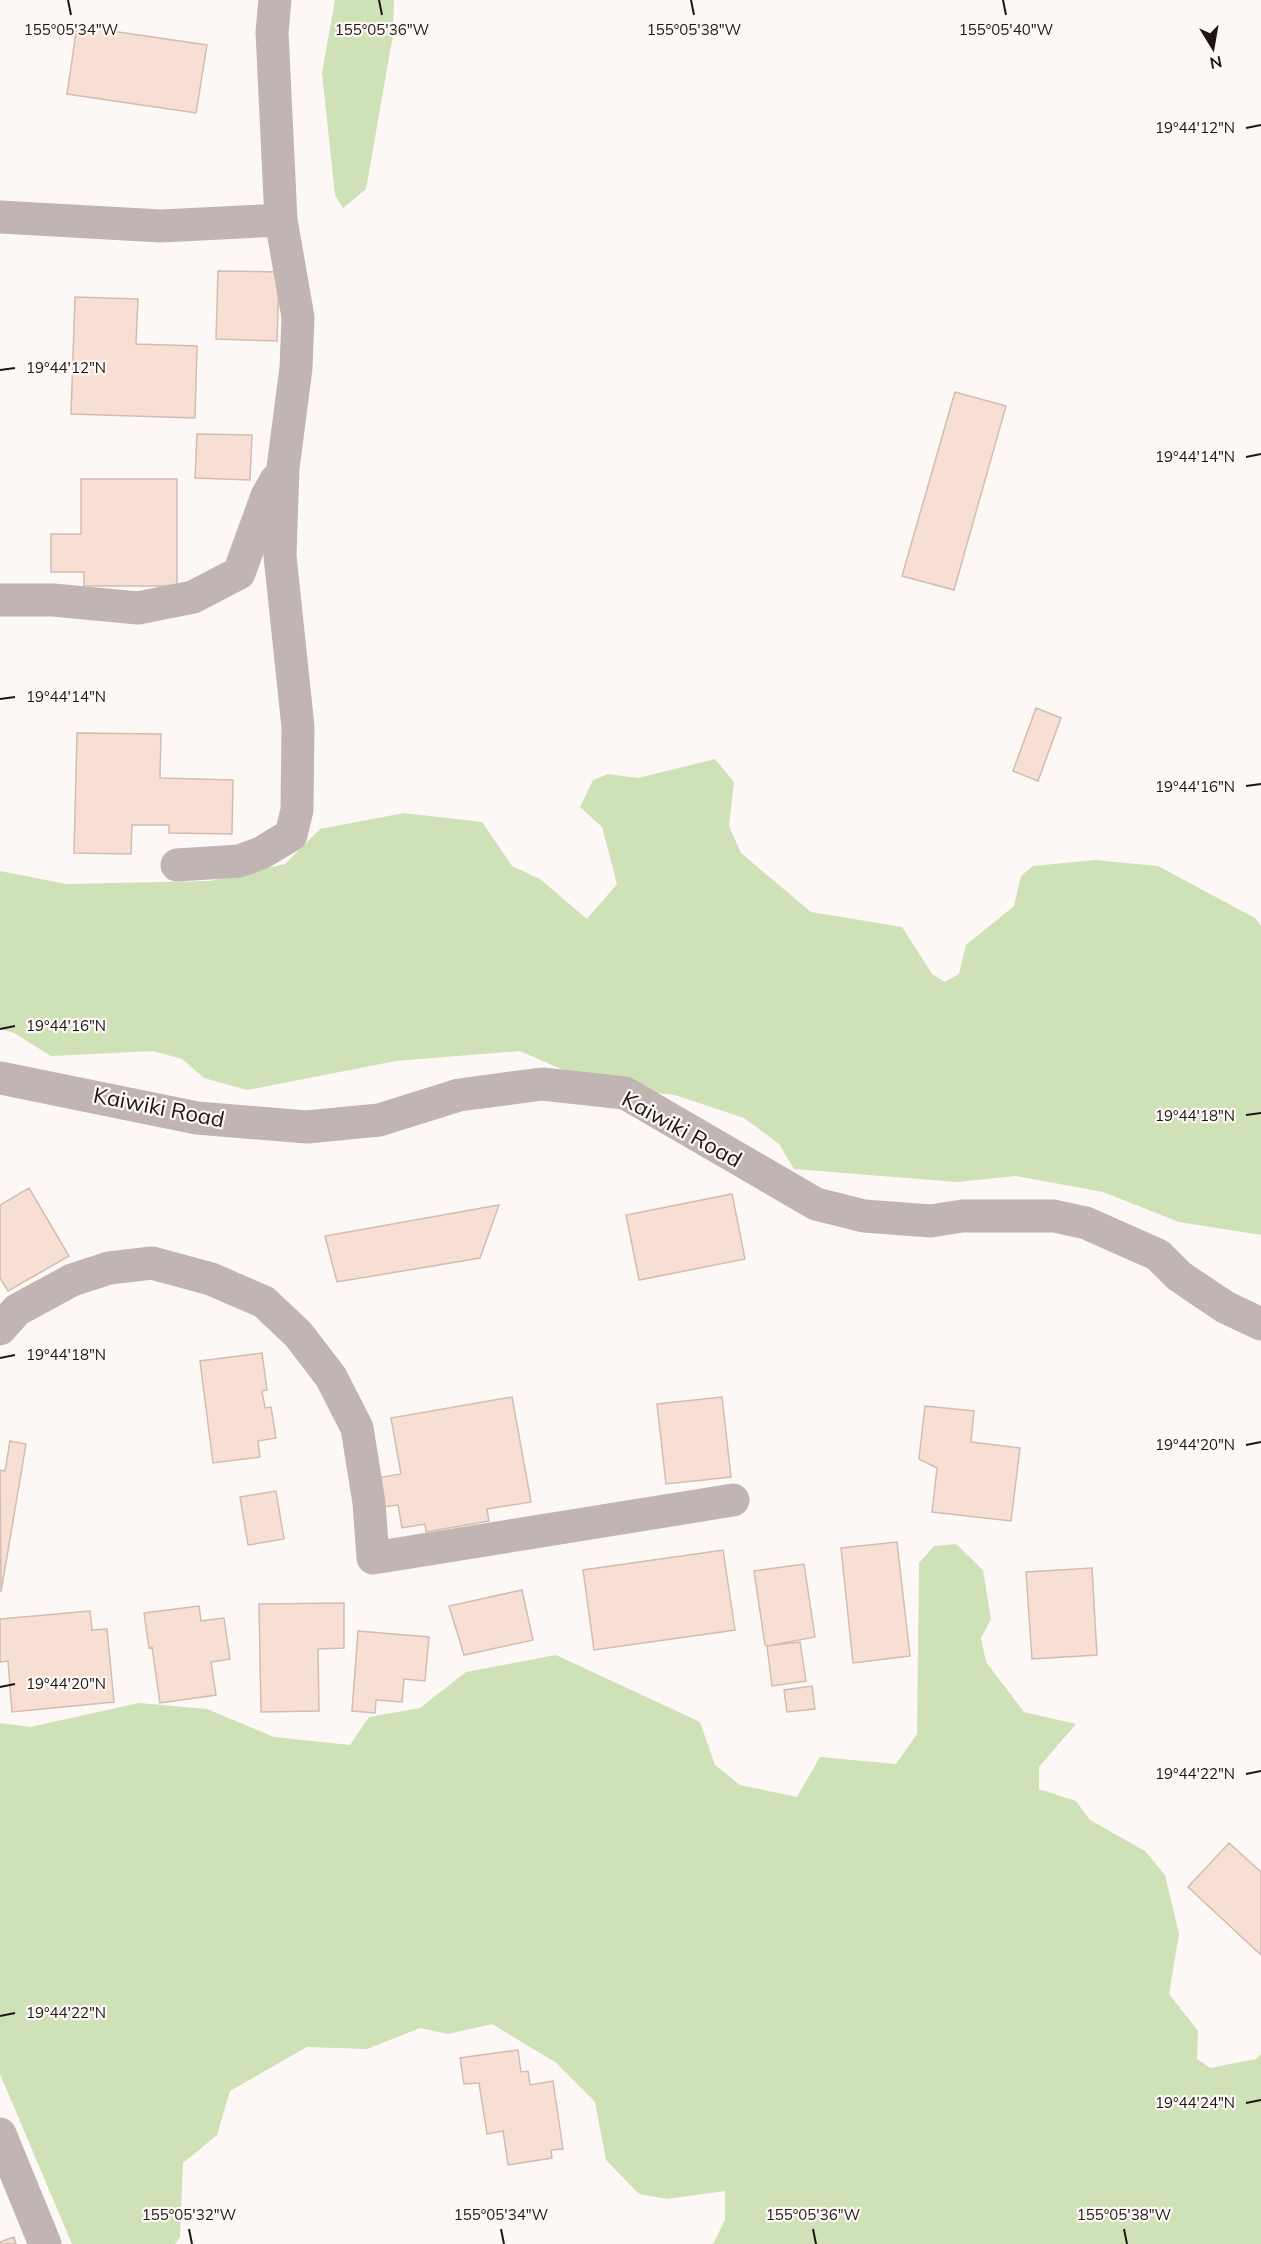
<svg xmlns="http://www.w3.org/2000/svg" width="1261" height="2244" font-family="Mulish,sans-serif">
<rect width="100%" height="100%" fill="#fdf8f6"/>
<path fill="#cee1b7" d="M335,0H394L393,35L366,189L343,208L335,195L322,73Z
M715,759L734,782L729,826L741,853L811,912L902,927L932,974L945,982L959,974L966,945L1014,906L1021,876L1033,866L1095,860L1158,866L1255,918L1261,926V1235L1179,1222L1103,1192L1016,1176L957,1182L794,1169L779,1144L744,1118L675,1095L600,1086L520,1051L396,1061L247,1090L204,1078L182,1059L153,1051L51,1056L14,1033L0,1029V871L66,884L210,881L285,864L320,829L404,813L482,822L512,866L540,879L587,919L617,884L602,827L580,807L593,780L608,774L638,778Z
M956,1544L983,1570L991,1619L981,1638L986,1662L1024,1712L1076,1724L1039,1767V1789L1076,1801L1090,1820L1145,1851L1165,1875L1179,1934L1169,1994L1198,2031L1197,2059L1210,2068L1256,2059L1261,2054V2244H713L725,2220V2191L667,2199L639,2194L606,2160L595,2102L555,2062L492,2024L448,2034L420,2028L367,2049L307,2047L230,2091L217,2135L183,2163L180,2237L175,2244H72L0,2074V1723L30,1727L139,1703L207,1709L274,1737L350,1745L369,1717L420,1708L466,1672L556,1655L700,1722L715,1765L740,1785L797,1797L820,1757L896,1764L917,1734L919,1563L934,1546Z"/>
<path fill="#f7dfd3" stroke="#d1bdb2" stroke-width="1.5" d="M77,26L207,45L196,113L67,94Z
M218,271L279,272L277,341L216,339Z
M75,297L138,299L136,344L197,346L195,418L71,414Z
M955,392L1006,406L954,590L902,576Z
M197,434L252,435L250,480L195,478Z
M81,479H177V586H84V572H51V534H81Z
M1036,708L1061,718L1038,781L1013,771Z
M77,733L161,734L160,778L233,780L232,834L169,833V825H132L131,854L74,853Z
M29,1188L69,1256L8,1291L0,1278V1205Z
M732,1194L745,1259L639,1280L626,1215Z
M499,1205L480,1258L337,1282L325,1236Z
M262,1353L267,1390L262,1391L265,1408L271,1407L276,1438L258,1441L260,1457L213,1463L200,1361Z
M512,1397L531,1502L487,1509L489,1521L426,1532L425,1524L402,1528L398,1505L376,1508L371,1479L401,1474L391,1418Z
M722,1397L731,1477L666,1484L657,1404Z
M925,1406L974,1411L971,1442L1020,1448L1011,1521L932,1512L937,1468L919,1459Z
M10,1441L26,1444L1,1592L0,1470L5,1471Z
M276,1491L284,1539L248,1545L240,1497Z
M897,1542L910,1656L853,1663L841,1548Z
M723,1550L735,1630L594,1650L583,1570Z
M804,1564L815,1637L767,1646L765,1645L754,1571Z
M1092,1568L1097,1655L1032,1659L1026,1572Z
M522,1590L533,1640L464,1655L449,1606Z
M344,1603V1648L318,1649L319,1711L261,1712L259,1604Z
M199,1606L201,1621L224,1618L230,1659L211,1662L216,1695L160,1703L152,1647L149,1648L144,1613Z
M90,1611L92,1630L107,1629L114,1702L12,1712L8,1661L0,1662V1619Z
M358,1631L429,1637L425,1681L404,1679L402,1702L376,1700L375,1713L352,1711Z
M800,1642L806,1681L772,1686L767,1646Z
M812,1686L815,1709L787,1712L784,1690Z
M1229,1843L1261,1872V1955L1188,1887Z
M518,2050L521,2072L528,2071L530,2085L553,2081L563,2149L551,2150L552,2158L508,2165L503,2131L487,2134L479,2083L464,2084L460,2058Z
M14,2237L16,2244H0V2242Z"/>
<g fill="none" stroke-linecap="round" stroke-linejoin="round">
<path stroke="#c0b5b3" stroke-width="33" d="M0,217L161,226L281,220
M0,600H53L138,608L193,597L239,573L267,496L276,480
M177,865L239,861L261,853L291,835L297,810L298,727L280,556L283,468L296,368L298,317L281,220L272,32L275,0
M0,1078L197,1118L307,1127L379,1120L459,1095L542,1084L625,1093L816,1204L864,1216L931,1221L962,1216H1054L1086,1223L1158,1255L1179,1276L1225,1307L1261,1324
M0,1329L17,1310L72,1280L109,1268L152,1263L211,1279L264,1302L298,1334L331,1377L357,1428L369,1503L373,1558L733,1500
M0,2134L45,2244"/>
</g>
<path fill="none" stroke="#1d1612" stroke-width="2" d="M68,0L71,15M379,0L382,15M691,0L694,15M1003,0L1006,15M1246,128L1261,125M0,370L15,368M1246,457L1261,454M0,699L15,697M1246,786L1261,784M0,1029L15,1026M1246,1115L1261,1113M0,1358L15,1355M1246,1445L1261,1442M0,1687L15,1684M1246,1774L1261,1771M0,2016L15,2013M1246,2103L1261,2100M189,2229L192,2244M501,2229L504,2244M813,2229L816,2244M1124,2229L1127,2244"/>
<g text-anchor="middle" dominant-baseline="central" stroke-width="4.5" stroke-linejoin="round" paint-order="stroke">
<g font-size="22" fill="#1d1612" stroke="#fdf8f6">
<text transform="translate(159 1107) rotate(11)">Kaiwiki Road</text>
<text transform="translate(682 1129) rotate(29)">Kaiwiki Road</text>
</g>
</g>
<g font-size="15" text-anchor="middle" fill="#1d1612" stroke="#fdf8f6" stroke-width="4.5" stroke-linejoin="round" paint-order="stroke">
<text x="71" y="35">155°05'34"W</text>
<text x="382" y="35">155°05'36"W</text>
<text x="694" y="35">155°05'38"W</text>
<text x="1006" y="35">155°05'40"W</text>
<text x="1195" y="133">19°44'12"N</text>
<text x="66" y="373">19°44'12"N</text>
<text x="1195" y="462">19°44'14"N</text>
<text x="66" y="702">19°44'14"N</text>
<text x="1195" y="792">19°44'16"N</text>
<text x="66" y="1031">19°44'16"N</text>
<text x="1195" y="1121">19°44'18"N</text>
<text x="66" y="1360">19°44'18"N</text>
<text x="1195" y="1450">19°44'20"N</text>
<text x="66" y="1689">19°44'20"N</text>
<text x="1195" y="1779">19°44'22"N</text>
<text x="66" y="2018">19°44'22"N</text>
<text x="1195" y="2108">19°44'24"N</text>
<text x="189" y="2220">155°05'32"W</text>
<text x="501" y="2220">155°05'34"W</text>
<text x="813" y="2220">155°05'36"W</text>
<text x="1124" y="2220">155°05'38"W</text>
</g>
<g transform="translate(1213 48) rotate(169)" stroke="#fdf8f6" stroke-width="4.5" paint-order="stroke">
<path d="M0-4.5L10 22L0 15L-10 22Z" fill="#1d1612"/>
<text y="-9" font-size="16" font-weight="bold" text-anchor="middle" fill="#1d1612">N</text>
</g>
</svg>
